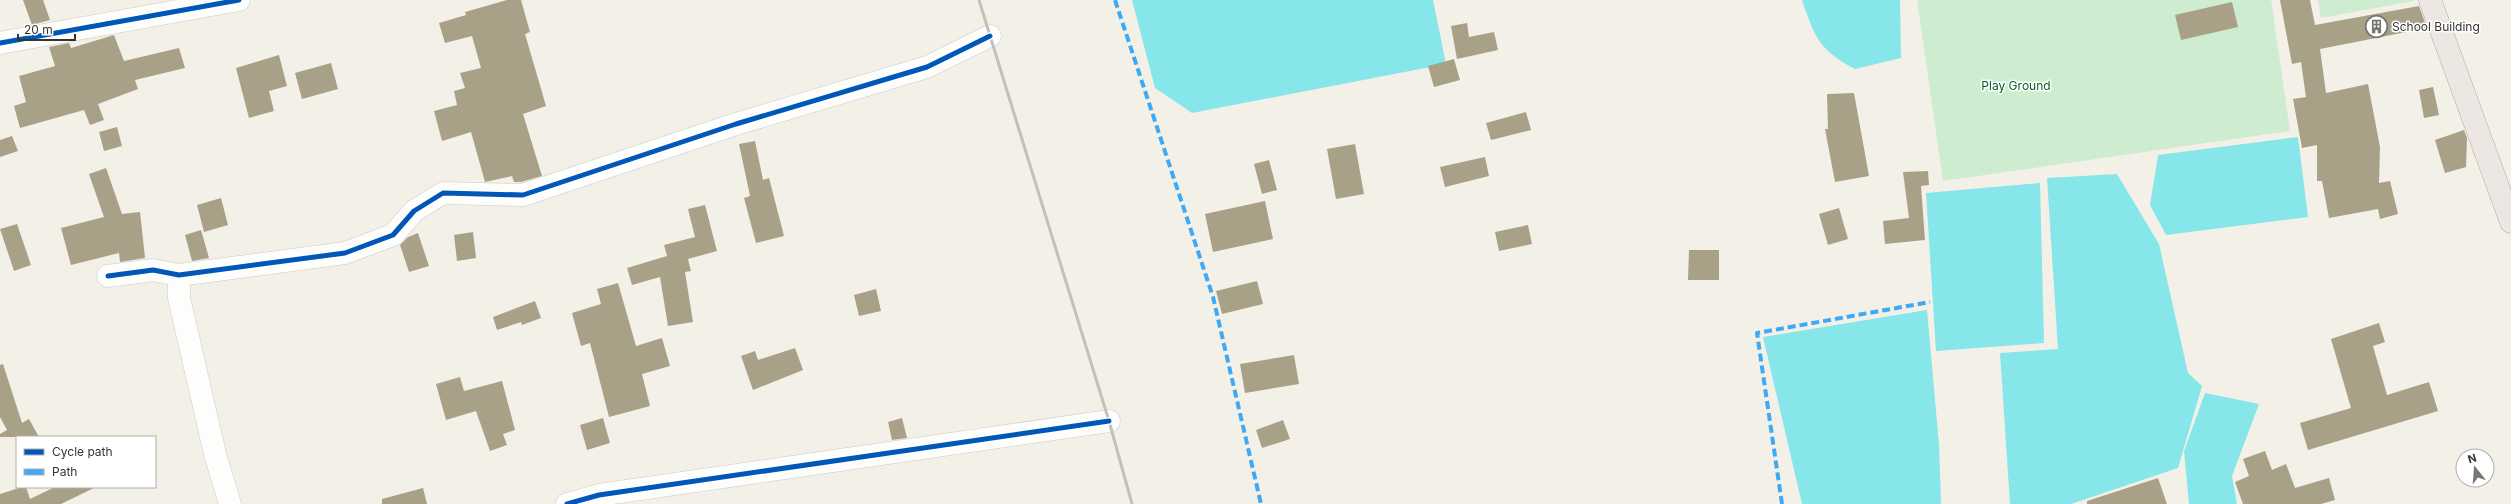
<svg xmlns="http://www.w3.org/2000/svg" width="2511" height="504" font-family="Inter,sans-serif">
<rect width="100%" height="100%" fill="#f3f0e8"/>
<path fill="#ceeccf" d="M1917,0H2271L2290,131L1943,181Z
M2318,0H2414V1L2321,18Z"/>
<path fill="#87e6e9" d="M1132,0H1433L1446,64L1192,113L1155,88Z
M1802,0H1900L1901,58L1855,69C1819,50 1815,38 1802,0Z
M2298,137L2308,217L2166,235L2150,205L2158,155Z
M2117,174L2159,244L2188,373L2202,386L2178,468L2071,504H2010L2000,353L2058,349L2047,178Z
M2040,183L2044,343L1936,351L1926,193Z
M1927,310L1939,445L1941,504H1802L1763,337Z
M2205,393L2259,404L2232,476L2237,504H2189L2184,451Z"/>
<path fill="#a8a188" d="M23,0H43L50,20L32,25Z
M507,0H521L530,32L525,34L546,106L523,114L542,176L521,182H514L512,176L485,182L471,132L442,141L434,111L457,105L454,91L465,88L460,73L481,68L472,36L445,43L439,23L466,15L465,12Z
M2280,0H2310L2315,25L2419,6L2427,28L2320,49L2326,93L2368,84L2380,147L2379,183L2390,181L2398,214L2380,219L2378,209L2329,218L2322,181H2317V145L2302,148L2293,99L2306,97L2301,62L2292,64Z
M2232,2L2238,27L2181,40L2175,15Z
M1467,23L1469,37L1494,32L1498,50L1457,59L1451,26Z
M114,35L124,61L179,48L185,68L135,80L138,89L98,104L104,120L90,125L84,110L20,128L14,106L26,102L19,76L55,66L49,47L69,43L71,48Z
M279,55L287,86L269,91L274,111L249,118L236,68Z
M1454,59L1460,80L1434,87L1428,66Z
M331,63L338,89L302,99L295,73Z
M2433,87L2439,115L2424,118L2419,90Z
M1854,93L1869,176L1835,182L1825,129H1828L1827,94Z
M1526,112L1531,130L1491,140L1486,123Z
M117,127L122,146L104,151L99,132Z
M2464,130L2467,138L2466,167L2445,173L2435,140Z
M12,136L18,151L0,157V140Z
M755,141L763,180L769,178L784,236L756,243L744,198L750,196L739,144Z
M1355,144L1364,194L1336,199L1327,149Z
M1485,157L1489,176L1445,187L1440,167Z
M1269,160L1277,190L1262,194L1254,164Z
M106,168L122,214L140,212L145,258L120,262L119,253L71,265L61,228L104,217L89,174Z
M1928,171L1929,185L1921,186L1925,240L1885,244L1883,221L1909,218L1903,172Z
M221,198L228,225L204,232L197,205Z
M1265,201L1273,239L1213,252L1205,214Z
M705,205L717,251L688,259L691,271L685,272L693,322L668,326L660,277L632,285L627,268L667,256L664,245L695,237L688,209Z
M1839,208L1848,239L1828,245L1819,214Z
M17,224L31,265L14,271L0,229Z
M1528,225L1532,244L1499,251L1495,232Z
M201,230L209,258L192,261L185,235Z
M473,232L476,258L457,261L454,235Z
M418,233L429,266L409,272L400,245L408,237Z
M1689,250H1719V280H1688Z
M1257,281L1263,304L1222,314L1216,291Z
M618,283L636,346L662,338L670,366L642,374L650,406L609,417L590,343L581,346L572,313L601,304L597,289Z
M876,289L881,311L859,316L854,295Z
M535,301L541,318L522,325L521,322L497,330L493,317Z
M2379,323L2385,342L2373,346L2387,395L2429,382L2438,411L2308,450L2300,423L2351,408L2331,339Z
M795,348L803,370L753,390L741,356L755,351L758,360Z
M1294,355L1299,384L1245,393L1240,364Z
M3,364L22,423L29,419L39,437H0V434L7,430L0,417V365Z
M460,377L464,391L502,381L515,430L503,434L507,445L490,451L476,411L446,420L436,384Z
M603,418L610,443L587,450L580,425Z
M902,418L907,438L892,440L888,422Z
M1283,420L1290,439L1262,448L1256,430Z
M2265,451L2272,470L2286,464L2295,488L2329,478L2335,500L2321,504H2243L2235,482L2249,476L2243,459Z
M2158,478L2167,504H2087V501Z
M22,487H26L30,499L55,487H96L61,504H0V494Z
M423,488L427,504H382V499Z"/>
<g fill="none" stroke-linecap="round" stroke-linejoin="round">
<defs>
<path id="minor" d="M0,43L239,0
M179,275V298L215,454L230,504
M108,276L153,270L179,275L345,253L393,235L414,211L443,193L523,195L736,124L927,67L990,36
M567,504L599,495L1109,421"/>
<path id="major" d="M2430,0L2511,222"/>
</defs>
<use href="#minor" stroke="#cbcac3" stroke-width="23"/>
<use href="#major" stroke="#b6aaa4" stroke-width="23"/>
<use href="#minor" stroke="#fdfdfc" stroke-width="22"/>
<use href="#major" stroke="#ede7e4" stroke-width="22"/>
<path stroke="#c1c0be" stroke-width="3" d="M979,0L1109,421L1132,504"/>
<path stroke="#3fa9f5" stroke-width="4" stroke-dasharray="8 4" stroke-linecap="butt" d="M1115,0L1213,297L1261,504
M1782,504L1757,333L1930,302"/>
<defs>
<path id="cycleway" d="M0,43L239,0
M108,276L153,270L179,275L345,253L393,235L414,211L443,193L523,195L736,124L927,67L990,36
M567,504L599,495L1109,421"/>
</defs>
<use href="#cycleway" stroke="#fff" stroke-width="8"/>
<use href="#cycleway" stroke="#0057b8" stroke-width="5"/>
</g>
<defs>
<symbol id="building-ring" viewBox="-11 -11 22 22"><circle r="9.5" fill="#fff" stroke="#787670" stroke-width="1.5"/><path d="M-4-6H4V6H1V3H-1V6H-4ZM-2.5-4.3h1.7v1.8h-1.7ZM.8-4.3h1.7v1.8H.8ZM-2.5-1h1.7V.8h-1.7ZM.8-1h1.7V.8H.8Z" fill="#787670"/></symbol>
</defs>
<g fill-rule="evenodd">
<use href="#building-ring" x="2364" y="14" width="25" height="25"/>
</g>
<g text-anchor="middle" dominant-baseline="central" stroke-width="3" stroke-linejoin="round" paint-order="stroke">
<g font-size="12" fill="#36342f" stroke="#fff" text-anchor="start">
<text x="2392" y="26">School Building</text>
</g>
<g font-size="12" fill="#005f28" stroke="#fff">
<text x="2016" y="85">Play Ground</text>
</g>
</g>
<rect x="16" y="436" width="140" height="52" fill="#ffffff" stroke="#afaeac"/>
<rect x="24" y="449" width="20" height="6" fill="#0057b8" stroke="#afaeac"/>
<text x="52" y="456" font-size="12" fill="#36342f">Cycle path</text>
<rect x="24" y="469" width="20" height="6" fill="#3fa9f5" stroke="#afaeac"/>
<text x="52" y="476" font-size="12" fill="#36342f">Path</text>
<g transform="translate(2475 468) rotate(343)"><circle r="19" fill="#ffffff" stroke="#afaeac"/>
<path d="M0-3L7 15L0 10L-7 15Z" fill="#787670"/>
<text y="-6" font-size="11" font-weight="bold" text-anchor="middle" fill="#36342f">N</text>
</g>
<path d="M18 34v6h57v-6" fill="none" stroke="#36342f" stroke-width="2"/>
<text x="24" y="34" font-size="12" fill="#36342f" stroke="#ffffff" stroke-width="3" paint-order="stroke">20 m</text>
</svg>
